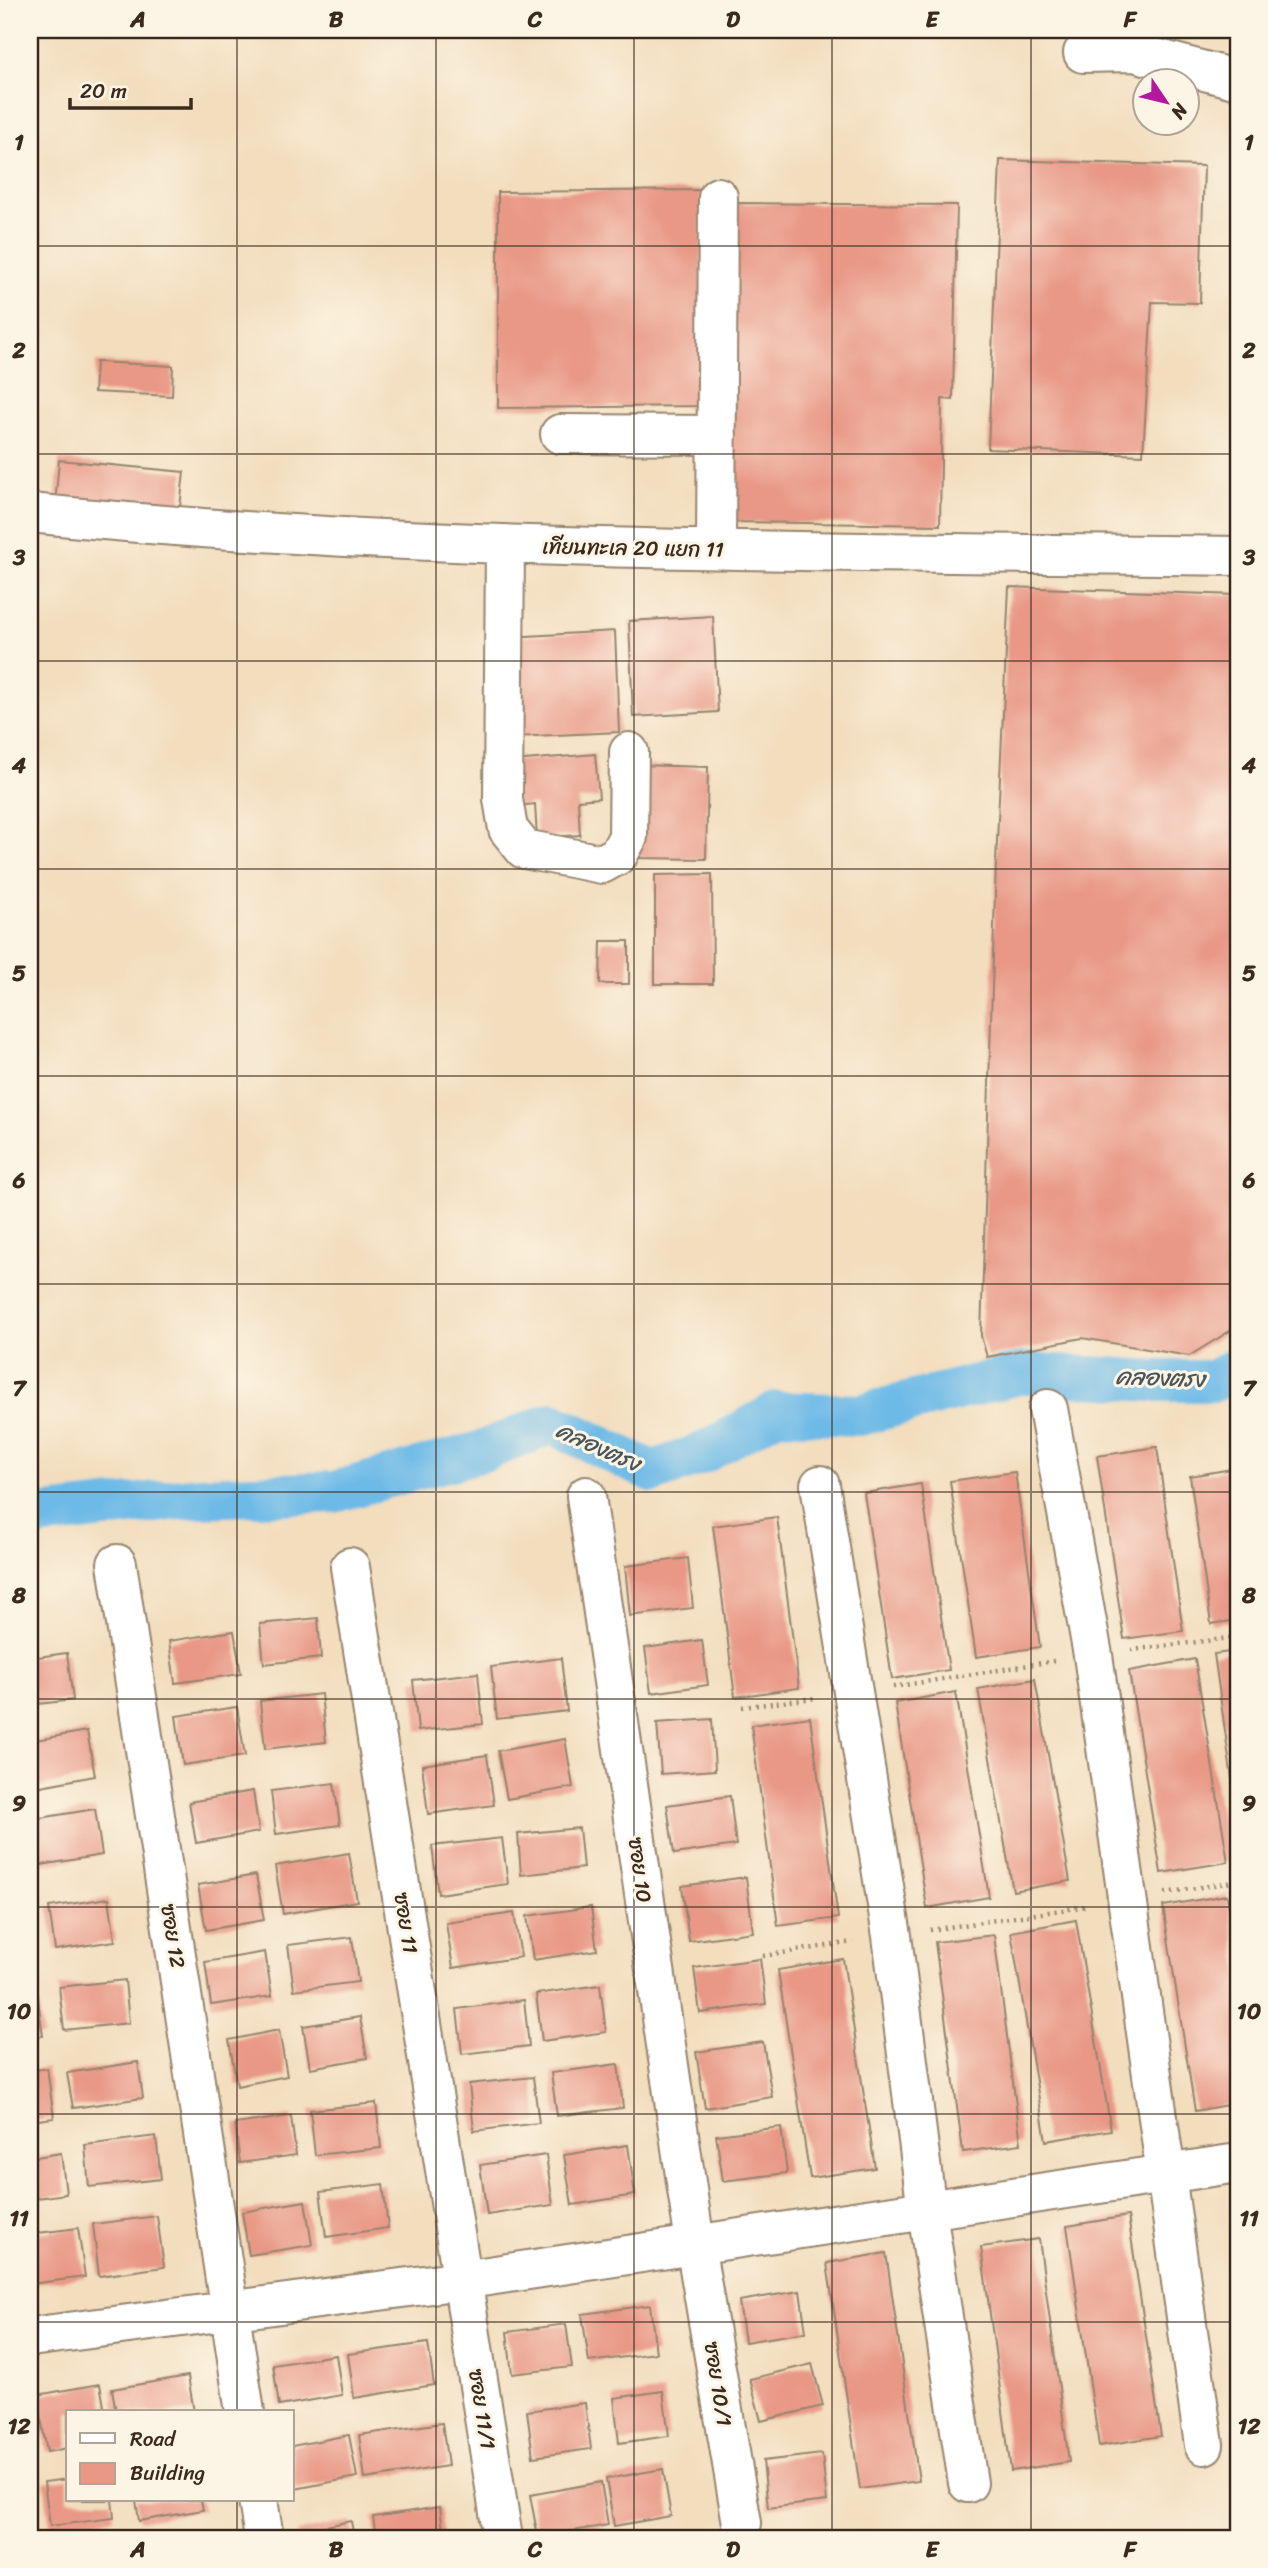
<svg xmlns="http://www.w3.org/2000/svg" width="1268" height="2568" font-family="Sriracha,'Playpen Sans Thai',sans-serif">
<rect width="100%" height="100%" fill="#fcf5e5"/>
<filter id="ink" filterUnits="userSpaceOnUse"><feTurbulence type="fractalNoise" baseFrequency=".0143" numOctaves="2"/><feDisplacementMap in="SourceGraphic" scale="14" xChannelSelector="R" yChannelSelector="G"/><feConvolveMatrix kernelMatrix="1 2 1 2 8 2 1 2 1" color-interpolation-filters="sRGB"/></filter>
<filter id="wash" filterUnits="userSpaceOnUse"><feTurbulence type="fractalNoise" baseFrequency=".00686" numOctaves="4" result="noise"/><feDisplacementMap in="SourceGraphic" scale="28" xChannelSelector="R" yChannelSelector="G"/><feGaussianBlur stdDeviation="1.57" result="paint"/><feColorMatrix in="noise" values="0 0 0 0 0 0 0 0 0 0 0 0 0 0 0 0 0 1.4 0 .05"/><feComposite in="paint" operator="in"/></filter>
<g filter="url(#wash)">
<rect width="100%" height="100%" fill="#f2ddbd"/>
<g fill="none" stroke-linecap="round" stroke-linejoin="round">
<path stroke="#6dbae7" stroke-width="42" d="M30,1517L198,1497L334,1492L483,1451L552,1423L653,1472L703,1453L777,1412L860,1415L1022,1373L1154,1381H1214L1238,1367"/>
</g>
<g id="blocks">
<path fill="#e99886" d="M1000,160L1204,166L1200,303L1152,302L1143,455L988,449Z
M701,190L702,406L498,408V192Z
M731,203L957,205L953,400L942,399L940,525L733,522Z
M96,362L173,366L172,396L94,392Z
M59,460L184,472L179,516L55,505Z
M1009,587L1238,595V1326L1189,1356L1082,1338L987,1357L981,1336L996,862Z
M713,616L718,712L633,717L629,621Z
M615,631L619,732L513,737L509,637Z
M595,754L599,798L578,800L580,835L537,838L535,804L517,806L513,761Z
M638,765L708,767L706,859L636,858Z
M712,874L713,984H655V875Z
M601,941H629V984H600Z
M1157,1447L1183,1631L1124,1639L1097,1456Z
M1238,1468V1620L1211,1624L1190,1476Z
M1015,1472L1040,1647L976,1657L950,1481Z
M921,1484L949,1670L892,1679L864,1493Z
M777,1517L799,1688L735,1697L713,1526Z
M688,1558L693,1608L630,1616L625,1566Z
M318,1618L321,1658L264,1664L260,1624Z
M234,1631L241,1674L175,1683L169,1641Z
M702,1640L708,1685L651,1693L645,1648Z
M1238,1651V1814H1237L1214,1654Z
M67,1653L73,1700L30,1705V1658Z
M561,1658L567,1711L497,1719L491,1667Z
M1195,1659L1228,1862L1161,1873L1129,1671Z
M478,1673L483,1724L418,1731L413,1680Z
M1035,1679L1070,1881L1013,1891L978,1689Z
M956,1692L989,1897L927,1908L895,1703Z
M321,1694L326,1742L265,1749L260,1701Z
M237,1707L245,1756L183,1765L176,1716Z
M810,1717L838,1918L778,1926L751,1725Z
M712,1719L715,1770L661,1774L657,1723Z
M87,1731L95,1776L30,1788V1741Z
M565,1739L573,1787L507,1799L498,1751Z
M487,1755L494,1805L428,1814L422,1765Z
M334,1783L340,1825L276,1834L271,1791Z
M253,1791L259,1832L196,1843L189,1802Z
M730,1796L736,1845L674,1854L667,1805Z
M95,1809L102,1855L41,1865L34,1819Z
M579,1828L583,1868L521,1875L518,1834Z
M502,1838L508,1884L438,1894L432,1846Z
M349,1853L357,1901L283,1914L275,1866Z
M256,1875L264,1920L206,1930L198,1885Z
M746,1877L753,1932L689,1941L682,1886Z
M1227,1895L1238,1964V2103L1195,2111L1163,1906Z
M109,1898L115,1941L55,1950L49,1907Z
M591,1907L597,1950L533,1960L527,1916Z
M514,1913L521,1957L453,1968L446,1923Z
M1076,1920L1111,2130L1046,2141L1011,1932Z
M30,1922L35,1952L30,1953Z
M994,1935L1021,2144L963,2152L935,1942Z
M352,1937L358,1982L294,1990L288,1945Z
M265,1952L272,1996L211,2005L205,1962Z
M760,1959L766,2004L700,2013L694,1968Z
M843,1959L875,2168L810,2178L778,1970Z
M125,1980L129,2023L64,2030L59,1987Z
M30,1985H36L43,2036L30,2038Z
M600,1985L606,2032L542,2041L536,1994Z
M524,2000L529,2046L462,2054L457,2009Z
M360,2017L367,2058L310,2068L303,2026Z
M279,2030L287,2076L237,2086L229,2040Z
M763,2042L772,2097L705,2108L696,2052Z
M138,2062L143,2098L73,2108L67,2073Z
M618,2064L623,2108L557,2116L551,2073Z
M47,2068L54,2118L30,2121V2071Z
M533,2077L539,2123L474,2131L469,2084Z
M376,2103L381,2148L315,2155L310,2110Z
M291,2116L296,2155L240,2163L235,2124Z
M781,2127L787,2173L723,2181L716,2135Z
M156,2136L161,2179L89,2187L85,2145Z
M628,2145L635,2195L572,2205L564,2155Z
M61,2153L66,2194L30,2199V2158Z
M546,2155L553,2205L487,2215L480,2165Z
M383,2184L388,2228L326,2237L320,2192Z
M305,2201L312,2245L249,2255L242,2212Z
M157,2216L164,2267L99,2276L93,2224Z
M1128,2216L1161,2436L1099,2446L1067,2226Z
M78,2228L85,2277L30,2284V2234Z
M1039,2239L1069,2462L1011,2471L981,2247Z
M886,2253L919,2481L860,2489L827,2263Z
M800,2291L806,2332L745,2342L739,2301Z
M650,2305L656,2353L589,2362L582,2314Z
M566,2324L572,2367L512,2374L507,2332Z
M428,2343L434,2385L354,2398L348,2354Z
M336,2355L342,2395L279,2406L273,2365Z
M812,2364L823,2406L761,2421L750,2379Z
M188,2376L194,2412H116L112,2389Z
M100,2384L105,2412H68V2448L47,2452L37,2395Z
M663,2391L669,2436L619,2443L614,2398Z
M585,2403L591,2449L533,2457L527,2411Z
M442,2423L448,2466L365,2479L359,2435Z
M349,2435L357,2477L295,2489L292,2446Z
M822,2454L827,2501L768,2508L763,2461Z
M663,2469L671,2516L614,2526L606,2479Z
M68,2479V2500H112L114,2518L50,2526L44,2482Z
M601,2482L608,2525L538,2537L530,2495Z
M136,2500H201L203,2510L139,2521Z
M440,2507L444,2538H376L373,2517Z
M351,2521L354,2538H299L297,2532Z"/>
</g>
</g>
<g filter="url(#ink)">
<use href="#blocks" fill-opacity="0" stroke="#96846e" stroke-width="2"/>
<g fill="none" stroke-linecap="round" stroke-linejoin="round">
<defs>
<path id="minor" d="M1083,53L1134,52L1238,80
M560,434L717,435
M30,513C431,554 835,551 1238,556
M505,546L503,799L508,829L524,849L602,864L618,855L628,837L629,752
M716,549L718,197
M1048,1409L1093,1655L1204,2445
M820,1485L892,1936L927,2211L968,2483
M586,1496L695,2244L742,2523
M117,1564L245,2412
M350,1567L503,2538
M30,2337L462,2280L1238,2163
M258,2500L264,2538"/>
</defs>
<use href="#minor" stroke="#96846e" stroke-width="42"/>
<path stroke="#96846e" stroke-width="4.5" stroke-dasharray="2 5" stroke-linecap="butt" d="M1131,1650L1238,1637
M893,1687L1054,1661
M742,1707L815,1698
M1165,1893L1238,1881
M930,1930L1088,1906
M763,1956L853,1942"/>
<use href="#minor" stroke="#fff" stroke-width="38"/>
</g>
</g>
<path fill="none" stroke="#3b2a1e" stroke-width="2" stroke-opacity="0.55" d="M237,30V2412M436,30V2538M634,30V2538M832,30V2538M1031,30V2538M30,246H1238M30,454H1238M30,661H1238M30,869H1238M30,1076H1238M30,1284H1238M30,1492H1238M30,1699H1238M30,1907H1238M30,2114H1238M30,2322H1238M237,2500V2538"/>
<g text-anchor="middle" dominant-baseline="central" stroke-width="6" stroke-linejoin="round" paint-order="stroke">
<g font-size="21" fill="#3b2a1e" stroke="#fcf5e5">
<text transform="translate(633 548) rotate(1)">เทียนทะเล 20 แยก 11</text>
<text transform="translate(640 1870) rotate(82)">ซอย 10</text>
<text transform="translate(406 1923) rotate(81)">ซอย 11</text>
<text transform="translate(173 1936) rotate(81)">ซอย 12</text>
<text transform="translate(718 2384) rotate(81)">ซอย 10/1</text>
<text transform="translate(482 2409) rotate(81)">ซอย 11/1</text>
</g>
<g font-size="23" font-style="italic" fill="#4a555a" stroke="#fcf5e5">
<text transform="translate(1160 1378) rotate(2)">คลองตรง</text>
<text transform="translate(598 1447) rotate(24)">คลองตรง</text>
</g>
</g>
<rect width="1268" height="2568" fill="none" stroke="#fcf5e5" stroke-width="77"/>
<rect x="66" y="2410" width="228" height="91" fill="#fcf5e5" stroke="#afa495" stroke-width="2"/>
<rect x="80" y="2433" width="35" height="10" fill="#ffffff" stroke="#afa495" stroke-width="2"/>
<text x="130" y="2446" font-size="21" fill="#3b2a1e">Road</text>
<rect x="80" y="2463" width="35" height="21" fill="#e99886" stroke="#afa495" stroke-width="2"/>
<text x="130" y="2480" font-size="21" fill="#3b2a1e">Building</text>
<g transform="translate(1166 102) rotate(125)"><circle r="33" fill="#fcf5e5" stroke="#afa495" stroke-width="2"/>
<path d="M0-5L12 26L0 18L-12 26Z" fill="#b5179e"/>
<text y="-10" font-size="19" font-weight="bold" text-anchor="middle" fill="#3b2a1e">N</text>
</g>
<path d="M70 98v10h121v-10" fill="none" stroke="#3b2a1e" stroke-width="3.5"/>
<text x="80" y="98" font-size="21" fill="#3b2a1e" stroke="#fcf5e5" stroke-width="5" paint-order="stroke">20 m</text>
<rect x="38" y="38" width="1192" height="2492" fill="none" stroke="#3b2a1e" stroke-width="2.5"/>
<g font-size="23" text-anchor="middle" font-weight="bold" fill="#3b2a1e">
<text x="138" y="27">A</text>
<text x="336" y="27">B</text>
<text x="535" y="27">C</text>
<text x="733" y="27">D</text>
<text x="932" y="27">E</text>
<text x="1130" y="27">F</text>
<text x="19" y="150">1</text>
<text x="1249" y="150">1</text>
<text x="19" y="358">2</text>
<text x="1249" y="358">2</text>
<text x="19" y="565">3</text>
<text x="1249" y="565">3</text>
<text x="19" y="773">4</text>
<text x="1249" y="773">4</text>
<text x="19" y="981">5</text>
<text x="1249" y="981">5</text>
<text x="19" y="1188">6</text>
<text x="1249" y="1188">6</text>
<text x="19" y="1396">7</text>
<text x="1249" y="1396">7</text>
<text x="19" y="1603">8</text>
<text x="1249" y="1603">8</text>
<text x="19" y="1811">9</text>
<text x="1249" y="1811">9</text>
<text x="19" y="2019">10</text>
<text x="1249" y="2019">10</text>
<text x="19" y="2226">11</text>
<text x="1249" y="2226">11</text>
<text x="19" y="2434">12</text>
<text x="1249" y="2434">12</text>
<text x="138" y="2557">A</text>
<text x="336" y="2557">B</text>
<text x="535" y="2557">C</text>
<text x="733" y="2557">D</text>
<text x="932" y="2557">E</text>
<text x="1130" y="2557">F</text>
</g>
</svg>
